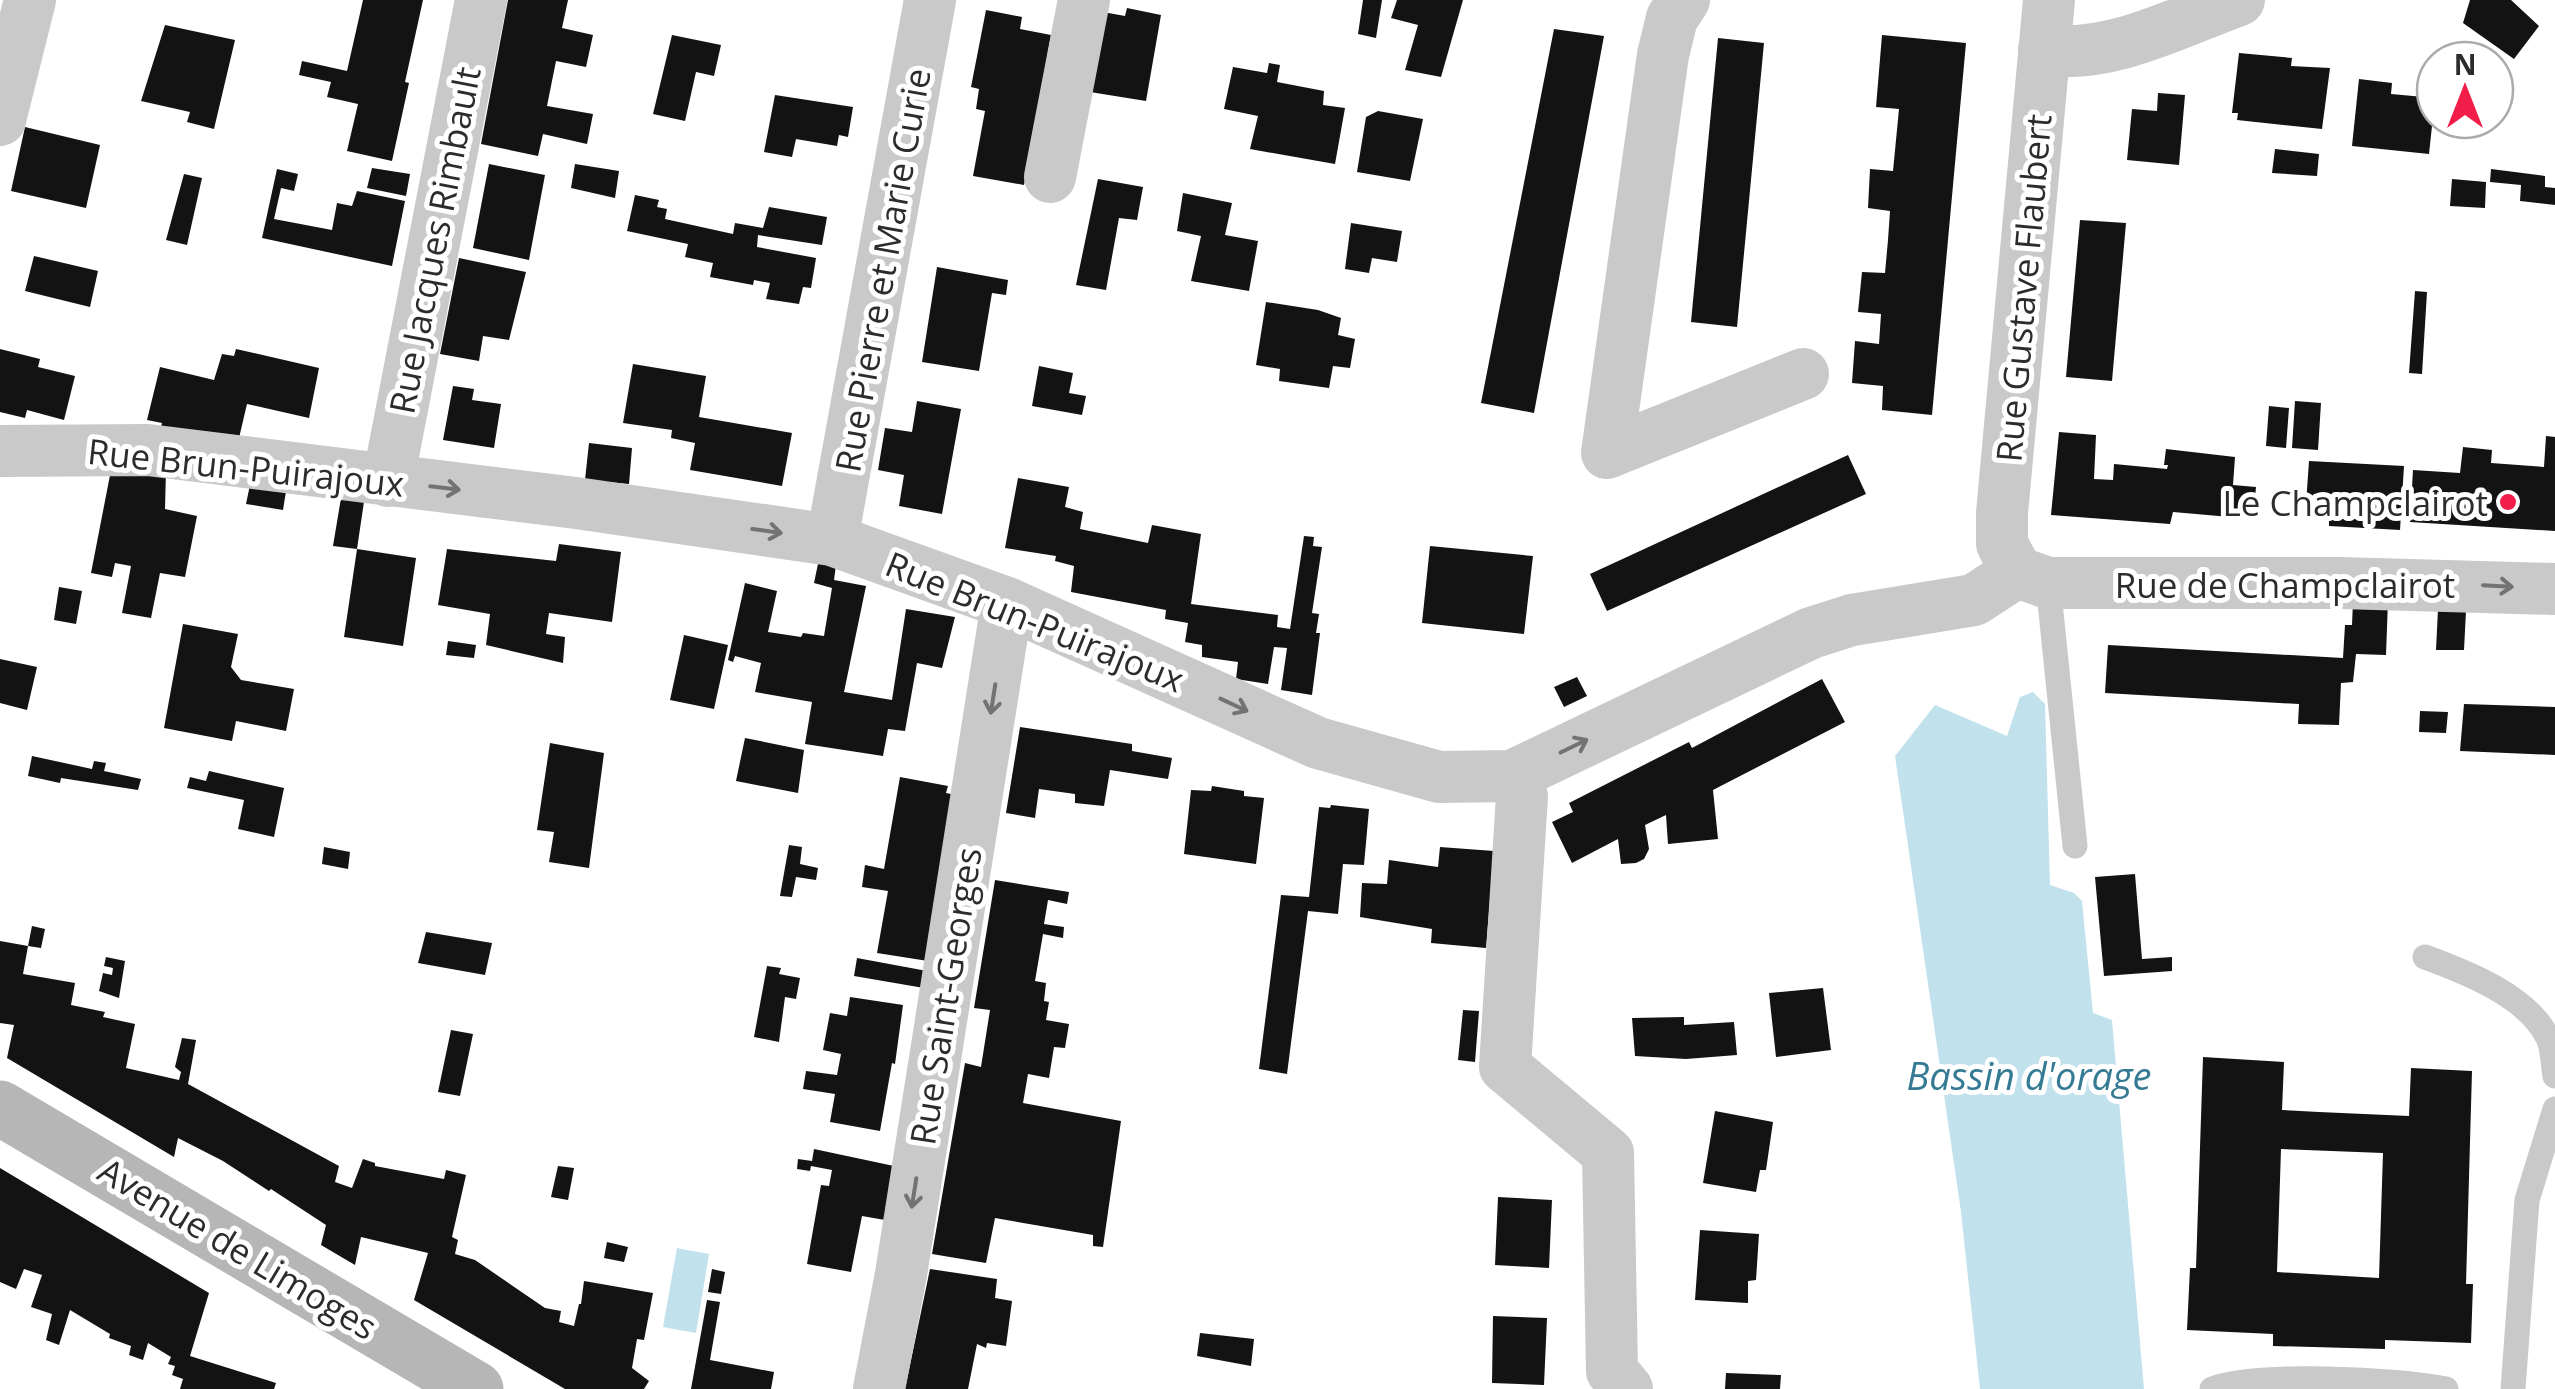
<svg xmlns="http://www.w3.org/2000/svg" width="2555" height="1389" font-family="'Open Sans',sans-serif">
<rect width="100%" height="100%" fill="#fff"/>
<path fill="#c1e2ed" d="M2033,692L2045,704L2050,885L2074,893L2082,901L2093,1013L2112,1020L2144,1389H1980L1961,1212L1895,756L1935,705L2007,736L2020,697Z
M677,1248L709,1254L696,1333L663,1327Z"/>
<path fill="#131313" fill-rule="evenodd" d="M363,0H423L405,82L409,83L392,161L347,151L358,104L327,97L331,82L299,75L302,61L347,71Z
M508,0H568L562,28L593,35L586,67L556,61L547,106L593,114L587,144L543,134L538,156L481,144Z
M1363,0H1382L1376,38L1358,34Z
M1397,0H1463L1441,77L1405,70L1418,25L1391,18Z
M2470,0H2511L2539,26L2514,59L2463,23Z
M1127,8L1161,15L1146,101L1090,92L1103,12L1125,16Z
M986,10L1022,17L1020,29L1051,35L1024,185L973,176L985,111L976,109L979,89L971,87Z
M165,25L235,40L214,129L187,122L190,112L141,101Z
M1554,29L1604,36L1534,413L1481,403Z
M672,35L721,45L714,76L696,72L685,121L653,114Z
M1882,35L1966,43L1932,415L1882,410L1883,386L1852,383L1855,341L1879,344L1881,314L1858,312L1862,272L1885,273L1888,240L1890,211L1868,208L1870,169L1893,171L1899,109L1876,107Z
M1718,38L1764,43L1737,327L1691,322Z
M2239,53L2292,58L2291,66L2330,68L2322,129L2237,120L2238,113H2232Z
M1269,63L1280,65L1277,82L1324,91L1323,105L1345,108L1335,164L1250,149L1258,116L1224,109L1233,67L1267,73Z
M2359,79L2392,83L2391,94L2435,98L2429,154L2352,146Z
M2158,93L2185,95L2179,165L2127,160L2132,109L2157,111Z
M775,95L853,107L848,137L839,135L837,146L796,139L792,157L764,152Z
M1378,111L1423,119L1410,181L1357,172L1366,117Z
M25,127L100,145L86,208L11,191Z
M2275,149L2319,154L2317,176L2272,173Z
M489,164L545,175L529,260L473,248Z
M575,164L619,171L615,198L571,188Z
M372,168L410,174L406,196L367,188Z
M277,169L298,174L294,191L281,188L274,219L332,230L337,203L352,206L357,191L405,201L392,266L262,238Z
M2491,169L2545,176V187L2555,188V205L2520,201L2521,185L2490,182Z
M184,174L202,178L187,245L166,240Z
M1098,179L1143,187L1137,220L1119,218L1106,290L1076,285Z
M2452,179L2486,182L2485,208L2450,206Z
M1183,193L1232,203L1225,235L1258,241L1249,291L1191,281L1201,236L1177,231Z
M635,195L659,200L657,207L667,209L665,219L733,234L735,223L763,228L769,207L827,217L822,245L758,235L757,247L816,258L811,288L803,287L799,304L766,299L770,283L754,280L753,285L710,277L713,263L685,257L688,244L627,231Z
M2080,220L2126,223L2112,381L2066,377Z
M1351,223L1402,231L1397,262L1372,258L1369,273L1345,269Z
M34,256L98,271L90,307L25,291Z
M459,258L526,272L509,340L483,336L479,361L440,354Z
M937,267L1008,280L1006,295L992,293L979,371L922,362Z
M2415,291L2427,292L2422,374L2409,373Z
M1266,302L1318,310L1341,318L1338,335L1355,339L1350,368L1333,366L1329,388L1279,381L1280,369L1256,365Z
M0,349L40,359L38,367L75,376L64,420L27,410L25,418L0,412Z
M236,349L319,368L309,418L247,404L239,438L160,430L162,423L147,420L160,367L214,380L222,354L234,356Z
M633,364L706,376L699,417L792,433L782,486L690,470L695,443L671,438L672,430L623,423Z
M1039,366L1073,373L1069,393L1086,396L1082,415L1032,406Z
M453,386L474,389L472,400L501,404L494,448L443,440Z
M917,401L961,409L942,514L899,506L904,475L878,470L885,428L912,432Z
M2295,401L2321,403L2318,450L2292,448Z
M2269,406L2289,408L2286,448L2266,446Z
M2059,432L2096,435L2094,479L2113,480L2114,464L2167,469L2168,465H2164L2166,449L2235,457L2233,485L2256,487L2253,519L2173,512L2170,524L2051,515Z
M2546,436L2555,437V531L2410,522L2413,470L2460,473L2463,447L2492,450L2491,463L2544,467Z
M589,443L632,448L629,484L585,480Z
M1848,455L1866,494L1607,611L1590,574Z
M2309,461L2404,466L2400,530L2329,526V519L2305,518Z
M111,470H166L165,509L197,516L185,577L160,573L151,618L122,613L131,566L115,563L112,577L91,573Z
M1018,478L1069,487L1065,507L1083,512L1080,529L1148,543L1152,525L1201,534L1191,604L1278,615L1277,627L1290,629L1304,536L1314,537L1313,546L1322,547L1312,613L1319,614L1316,633H1320L1312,695L1281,690L1287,648L1274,647L1268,684L1236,679L1238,662L1202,657V645L1185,642L1188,623L1165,619L1166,610L1071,592L1074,566L1055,561L1056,556L1005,548Z
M251,480L287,485L283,510L246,504Z
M342,492L365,495L357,549L333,546Z
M559,544L621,552L612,622L549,613L546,634L565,637L563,663L486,645L490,614L438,605L447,549L556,561Z
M1430,546L1533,556L1524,634L1422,623Z
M357,549L416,558L403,646L344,637Z
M819,559L836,565L834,580L866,586L844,692L892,700L906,609L955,617L942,668L917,663L905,731L888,729L883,756L805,744L812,702L755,692L761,663L735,656L733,662L728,660L745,583L777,591L768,632L801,637L803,633L824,636L832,588L814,583Z
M59,587L82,591L76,624L54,620Z
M2388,600L2386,655L2356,654L2353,682L2341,683L2339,725L2298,724L2299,704L2105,693L2108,645L2343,658L2345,625H2352L2353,601Z
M2438,609L2466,611L2464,650H2436Z
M183,624L238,634L231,667L241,680L294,689L286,731L236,721L232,741L164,728Z
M684,635L728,645L714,709L670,700Z
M448,641L476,645L474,658L446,655Z
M0,659L37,667L27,710L0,703Z
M1577,677L1587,696L1564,707L1554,687Z
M1822,679L1845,722L1713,790L1718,839L1668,844L1666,815L1645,825L1649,849L1644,859L1636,863L1621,864L1618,839L1572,863L1552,822L1573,812L1569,803L1689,742L1692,748Z
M2464,704L2555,707V755L2460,751Z
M2420,711L2448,712L2446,733L2419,732Z
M1020,727L1132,744V751L1172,758L1168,779L1110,770L1104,806L1075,803V794L1039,789L1035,818L1006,813Z
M745,738L804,750L798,793L736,781Z
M550,743L604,753L589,868L549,862L554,832L537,830Z
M32,756L92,769L94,761L106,763L104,771L141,779L138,790L61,778L60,783L28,776Z
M209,771L284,788L274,837L238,829L244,800L187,788L190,777L206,781Z
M900,777L948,786L946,793L956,795L928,961L877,953L888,891L862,887L865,865L884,869Z
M1212,786L1244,791V796L1264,798L1256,864L1184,854L1191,790L1211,791Z
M1331,805L1369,809L1364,865L1343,864L1338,914L1308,911L1287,1074L1259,1069L1281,895L1309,897L1319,807L1330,808Z
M789,845L802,847L800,864L818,868L816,880L796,877L792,897L780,896Z
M324,847L350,852L348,869L322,864Z
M1440,847L1494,851L1486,948L1431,943L1432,929L1360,917L1362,883L1387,884L1389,860L1438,867Z
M2135,874L2142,959L2172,957V971L2104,976L2095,877Z
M995,880L1069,892L1067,904L1048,900L1044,924L1064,927L1063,938L1043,934L1035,981L1046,983L1044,1001L1049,1002L1046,1020L1069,1024L1065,1048L1054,1047L1049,1078L1028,1074L1023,1103L1121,1121L1103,1247L1093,1246V1235L995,1218L986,1263L932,1254L965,1063L981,1067L990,1010L974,1008Z
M32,926L45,929L41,948L28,946Z
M426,932L492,943L485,975L418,963Z
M0,941L28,946L23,974L75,983L71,1005L105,1012L103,1017L135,1024L126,1068L179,1080L181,1072L175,1067L182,1038L196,1040L188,1084L339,1166L335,1182L352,1188L363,1159L375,1163V1166L444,1179L446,1170L466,1175L452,1237L458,1240L455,1254L475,1260L545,1308L561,1311L559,1322L574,1326L579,1304H581L584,1281L653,1293L644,1340L637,1339L632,1368L649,1381L644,1389H565L414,1300L428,1253L361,1237L355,1265L321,1245L326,1225L271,1189L269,1191L223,1161L178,1138L174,1157L7,1058L14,1025L0,1023Z
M106,957L125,961L119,998L99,991L103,973L112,975L113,968L104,966Z
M857,958L927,971L924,988L854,976Z
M767,966L781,968L779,974L800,978L796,999L785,997L779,1042L754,1037Z
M1823,988L1831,1050L1776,1057L1769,993Z
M850,997L903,1005L895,1064L892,1063L880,1131L830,1122L835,1094L803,1089L806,1071L837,1075L841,1054L823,1050L830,1013L847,1016Z
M1463,1010L1479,1011L1475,1062L1458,1060Z
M1684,1017V1025L1734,1022L1737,1055L1686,1059L1635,1056L1632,1018Z
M451,1030L473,1034L460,1096L438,1092Z
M2203,1057L2284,1062L2282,1110L2319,1112L2409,1116L2411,1068L2472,1071L2466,1284H2473L2471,1343L2385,1340V1349L2273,1346V1334L2187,1330L2190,1268H2196ZM2281,1149L2383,1153L2379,1278L2277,1272Z
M1715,1111L1773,1122L1766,1170H1760L1756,1192L1703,1183Z
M814,1149L894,1166L885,1220L862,1216L851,1272L807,1264L821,1185L829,1186L832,1170L811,1166L810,1171L797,1169L798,1159L812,1161Z
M558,1166L574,1168L568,1200L551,1197Z
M0,1168L209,1293L190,1356L276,1383L274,1389H180L183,1379L172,1375L175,1366L168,1364L171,1357L148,1343L143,1360L129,1355L131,1346L109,1338L110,1334L70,1310L59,1345L46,1340L52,1314L31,1307L42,1275L24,1269L16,1289L0,1282Z
M1498,1197L1552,1200L1549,1268L1495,1265Z
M1700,1230L1759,1234L1756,1280L1748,1281V1303L1695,1300Z
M607,1242L628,1247L624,1262L604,1258Z
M712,1269L725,1272L721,1294L708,1292Z
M930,1269L997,1279L995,1298L1012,1301L1006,1346L987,1343L986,1348L977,1344L968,1389H905Z
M707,1300L720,1302L710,1360L774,1372L771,1389H691Z
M1493,1316L1547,1318L1544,1385L1492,1383Z
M1200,1333L1254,1339L1251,1366L1197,1356Z
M1726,1373L1781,1375L1780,1389H1725Z"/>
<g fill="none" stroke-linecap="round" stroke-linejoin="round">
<path stroke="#c9c9c9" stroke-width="25" d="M2048,583L2075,846
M2425,957C2466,972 2528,996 2548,1038C2553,1048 2553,1065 2555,1076
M2212,1389C2254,1372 2399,1379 2446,1389
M2513,1389L2527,1200L2555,1109"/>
<path stroke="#c9c9c9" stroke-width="52" d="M1684,0L1672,18L1663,55L1607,453L1803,374
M2044,49C2106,61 2181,21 2239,0
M0,120L30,0
M1050,177L1084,0
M0,451L148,450L576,503L832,540L1007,603L1318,743L1439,777L1512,776L1811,633L1852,620L1974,600L2017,572
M388,481L481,0
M832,540L930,0
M2017,572L2002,544V513L2049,0
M2017,572L2048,583H2340L2555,589
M1512,776L1522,796L1505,1067L1608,1153L1612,1371L1627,1389
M879,1389L901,1274L1007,603"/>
<path stroke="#b6b6b6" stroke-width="55" d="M0,1108L476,1389"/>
</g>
<defs><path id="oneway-shaft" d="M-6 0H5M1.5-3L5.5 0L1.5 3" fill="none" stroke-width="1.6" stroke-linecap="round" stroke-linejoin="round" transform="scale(2.5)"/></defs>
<g stroke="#737373">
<use href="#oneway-shaft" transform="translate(445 488) rotate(7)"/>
<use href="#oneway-shaft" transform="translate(767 531) rotate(8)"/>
<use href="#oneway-shaft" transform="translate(2498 586) rotate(3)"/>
<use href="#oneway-shaft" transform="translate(993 699) rotate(99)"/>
<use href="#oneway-shaft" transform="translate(1234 705) rotate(25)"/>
<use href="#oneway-shaft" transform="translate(1574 746) rotate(-26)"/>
<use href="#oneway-shaft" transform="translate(914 1193) rotate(99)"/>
</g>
<circle fill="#f21e49" stroke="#fff" stroke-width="4" cx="2508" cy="502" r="10"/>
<g text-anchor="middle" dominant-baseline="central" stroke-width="10" stroke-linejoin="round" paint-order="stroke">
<g font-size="35" fill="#2c2c2c" stroke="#fff">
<text transform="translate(434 240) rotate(-79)">Rue Jacques Rimbault</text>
<text transform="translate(882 270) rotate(-80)">Rue Pierre et Marie Curie</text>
<text transform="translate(2023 288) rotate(-85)">Rue Gustave Flaubert</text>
<text transform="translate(246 467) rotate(6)">Rue Brun-Puirajoux</text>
<text x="2285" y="584">Rue de Champclairot</text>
<text transform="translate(1035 621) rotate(22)">Rue Brun-Puirajoux</text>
<text transform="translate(945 996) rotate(-81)">Rue Saint-Georges</text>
<text transform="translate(238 1248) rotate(31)">Avenue de Limoges</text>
</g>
<g font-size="35" fill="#2c2c2c" stroke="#fff" text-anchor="end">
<text x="2488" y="502">Le Champclairot</text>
</g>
<g font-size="38" font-style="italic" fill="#357a93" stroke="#fff">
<text x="2029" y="1075">Bassin d'orage</text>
</g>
</g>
<g transform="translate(2465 90)"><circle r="48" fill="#ffffff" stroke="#ababab" stroke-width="2.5"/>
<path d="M0-8L18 38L0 25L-18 38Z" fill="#f21e49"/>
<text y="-15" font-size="28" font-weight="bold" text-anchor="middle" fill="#2c2c2c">N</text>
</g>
</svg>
